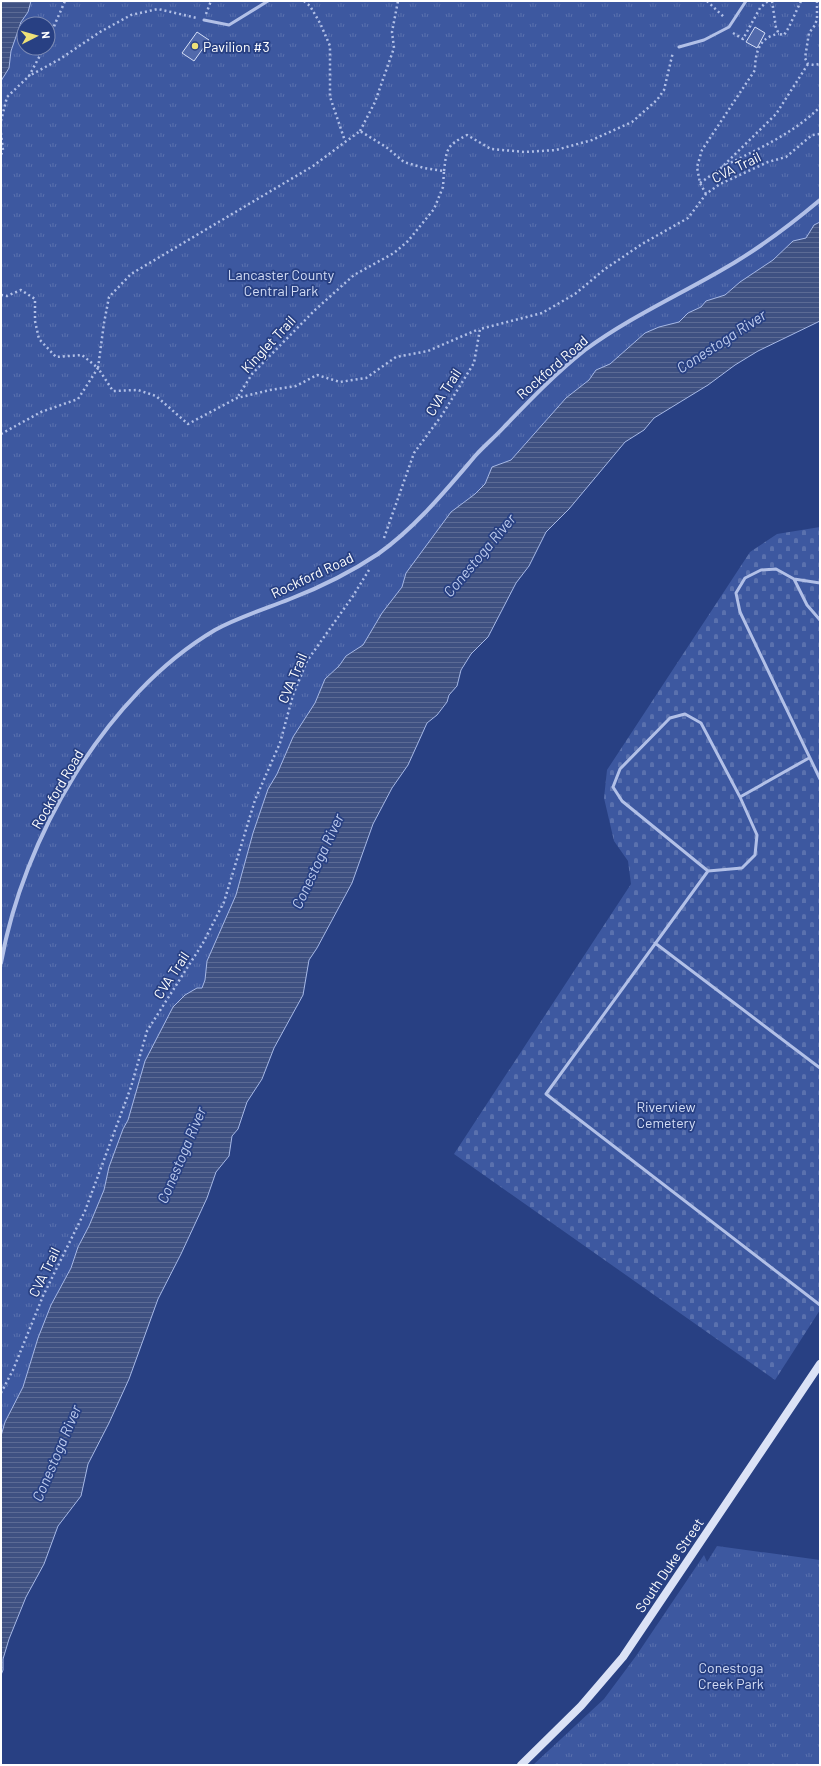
<svg xmlns="http://www.w3.org/2000/svg" width="821" height="1766" font-family="Barlow,sans-serif">
<defs>
<pattern id="cemetery-stones" width="16" height="16" patternUnits="userSpaceOnUse"><rect width="16" height="16" fill="#3d58a0"/><path d="M2 7V4a2 2 0 0 1 4 0v3zM10 15v-3a2 2 0 0 1 4 0v3z" fill="#5a71ae"/></pattern>
<pattern id="park-tufts" width="24" height="20" patternUnits="userSpaceOnUse"><rect width="24" height="20" fill="#3d58a0"/><path d="M3 7l-1-3M5 7V3M7 7l1-3M15 17l-1-3M17 17v-4M19 17l1-3" fill="none" stroke="#5a71ae"/></pattern>
<pattern id="water-rules" width="6" height="5" patternUnits="userSpaceOnUse"><rect width="6" height="5" fill="#3f5182"/><path d="M0 2.5h6" fill="none" stroke="#5c6b95"/></pattern>
</defs>
<rect width="100%" height="100%" fill="#284083"/>
<path fill="url(#cemetery-stones)" d="M820,527V1310L775,1380L454,1154L631,884L628,861L614,841L604,798L607,770L750,552L777,534Z"/>
<path fill="url(#park-tufts)" fill-rule="evenodd" d="M31,1H820V222L814,225L806,238L793,241L773,260L740,282L725,295L706,301L702,307L688,313L679,322L659,327L645,333L610,364L596,370L589,380L566,398L511,460L492,467L485,484L475,494L451,512L406,573L402,587L382,613L363,645L346,656L339,666L325,679L315,703L293,737L277,774L268,789L253,833L236,895L207,961L205,980L202,988L123,1129L109,1167L104,1190L89,1226L78,1247L71,1268L51,1305L38,1338L23,1387L5,1422L1,1436V81L9,68L11,51L21,22L28,12ZM24,24H48V48H24Z
M717,1546L820,1560V1765H533L604,1699L636,1656L704,1555L707,1562Z"/>
<path fill="url(#water-rules)" stroke="#a7b9e7" d="M1,1H31L28,12L21,22L11,51L9,68L1,81Z
M820,222V321L758,351L735,365L708,385L654,418L644,430L625,442L569,509L546,532L529,566L516,583L488,637L471,654L461,670L457,686L449,695L447,702L437,715L427,723L408,765L392,788L373,824L352,883L317,948L309,960L303,995L274,1048L262,1079L247,1102L238,1129L232,1136L229,1156L216,1172L207,1198L181,1254L158,1299L129,1379L109,1423L88,1464L81,1496L58,1526L44,1564L26,1597L9,1639L3,1659V1670L1,1675V1436L5,1422L23,1387L38,1338L51,1305L71,1268L78,1247L89,1226L104,1190L109,1167L123,1129L128,1120L145,1061L173,1007L185,995L197,988H202L205,980L207,961L236,895L253,833L268,789L277,774L293,737L315,703L325,679L339,666L346,656L363,645L382,613L402,587L406,573L451,512L475,494L485,484L492,467L511,460L566,398L589,380L596,370L610,364L645,333L659,327L679,322L688,313L701,307L706,301L725,295L740,282L773,260L793,241L806,238L814,225Z"/>
<path fill="#5169ab" stroke="#d5def6" d="M755,27L765,33L757,48L746,42Z
M197,32L209,40L194,61L182,53Z"/>
<g fill="none" stroke-linecap="round" stroke-linejoin="round">
<path stroke="#b2c0e7" stroke-width="2.5" stroke-dasharray="2 3" stroke-linecap="butt" d="M304,1L310,6L320,23L330,46V97L345,141
M707,1L725,18
M772,1L776,28L779,34L784,35L789,27L801,1
M817,1V19L815,25L809,33L805,58L808,64L814,65L820,64
M206,14L211,1
M733,33L743,39L760,8L768,1
M48,40L65,1
M44,48L29,76L60,59L100,32L131,15L158,9L197,18
M1,121L7,97L29,76
M360,131L375,102L394,48L392,32L398,1
M1,133L3,150L1,155
M722,167C756,150 793,134 820,107
M444,171C447,148 446,146 467,135L491,149L525,152L556,150L592,140L632,122L657,100L664,90L673,52
M700,183L720,169L776,114L808,64
M706,194L700,183L697,167L702,150L755,70C755,52 760,36 779,34
M1,295L7,296L21,290L35,299V321L39,339L56,357L82,355L98,368
M98,368L104,323L109,297L131,274L313,166L360,131L386,147L404,162L424,168L444,171L443,187L434,209L408,241L394,253L354,275L315,310L252,374L237,398
M1,434L41,412L78,399L98,368L113,391L138,390L156,396L188,424L237,398L270,390L296,386L317,375L340,382L366,378L396,357L428,351L479,329
M384,538L414,453L442,415L474,363L480,329L542,313L575,294L605,269L642,244L688,218L706,194L720,184L768,162L786,157L812,135L820,134
M1,1393L13,1370L43,1296L85,1211L131,1087L147,1031L203,943L224,902L255,800L280,743L293,695L307,661L353,596L369,570"/>
<path stroke="#b2c0e7" stroke-width="3" d="M204,20L229,25L268,1
M679,47L704,40L729,27L746,1
M794,579L807,605L820,620
M820,583L794,579L776,569L761,570L745,578L736,593L740,612L820,779
M685,714L701,723L740,797L757,835L755,855L742,868L708,871L622,801L613,787L620,769L670,718Z
M740,797L809,758
M708,871L546,1094L820,1305
M655,943L820,1068"/>
<path stroke="#b2c0e7" stroke-width="4" d="M1,963C23,839 105,695 215,630C239,617 265,609 290,599C321,587 351,572 378,554C416,527 446,490 476,455C485,445 496,436 505,426C530,400 556,373 585,350C627,319 675,297 720,271C756,251 789,226 820,200"/>
<path stroke="#dbe2f6" stroke-width="8" d="M521,1765L581,1706L623,1657L820,1364"/>
</g>
<circle fill="#eee178" stroke="#284083" stroke-width="1.5" cx="195" cy="46" r="4"/>
<g text-anchor="middle" dominant-baseline="central" stroke-width="3.5" stroke-linejoin="round" paint-order="stroke">
<g font-size="14" fill="#fff" stroke="#284083" text-anchor="start">
<text x="203" y="46">Pavilion #3</text>
</g>
<g font-size="14" fill="#fff" stroke="#284083">
<text transform="translate(736 167) rotate(-26)">CVA Trail</text>
<text transform="translate(268 344) rotate(-47)">Kinglet Trail</text>
<text transform="translate(552 367) rotate(-41)">Rockford Road</text>
<text transform="translate(443 392) rotate(-57)">CVA Trail</text>
<text transform="translate(312 575) rotate(-25)">Rockford Road</text>
<text transform="translate(292 678) rotate(-67)">CVA Trail</text>
<text transform="translate(57 789) rotate(-60)">Rockford Road</text>
<text transform="translate(171 975) rotate(-57)">CVA Trail</text>
<text transform="translate(44 1272) rotate(-64)">CVA Trail</text>
<text transform="translate(669 1565) rotate(-56)">South Duke Street</text>
</g>
<g font-size="14" fill="#d5def6" stroke="#284083">
<text x="281" y="274">Lancaster County<tspan x="281" dy="16">Central Park</tspan></text>
<text x="666" y="1106">Riverview<tspan x="666" dy="16">Cemetery</tspan></text>
<text x="731" y="1667">Conestoga<tspan x="731" dy="16">Creek Park</tspan></text>
</g>
<g font-size="15" font-style="italic" fill="#bdcbee" stroke="#284083">
<text transform="translate(721 341) rotate(-33)">Conestoga River</text>
<text transform="translate(479 555) rotate(-50)">Conestoga River</text>
<text transform="translate(317 861) rotate(-65)">Conestoga River</text>
<text transform="translate(181 1155) rotate(-67)">Conestoga River</text>
<text transform="translate(56 1453) rotate(-67)">Conestoga River</text>
</g>
</g>
<rect width="821" height="1766" fill="none" stroke="#ffffff" stroke-width="4"/>
<g transform="translate(36 36) rotate(84)"><circle r="19" fill="#284083" stroke="#7e8cb5"/>
<path d="M0-3L7 15L0 10L-7 15Z" fill="#eee178"/>
<text y="-6" font-size="11" font-weight="bold" text-anchor="middle" fill="#ffffff">N</text>
</g>
</svg>
